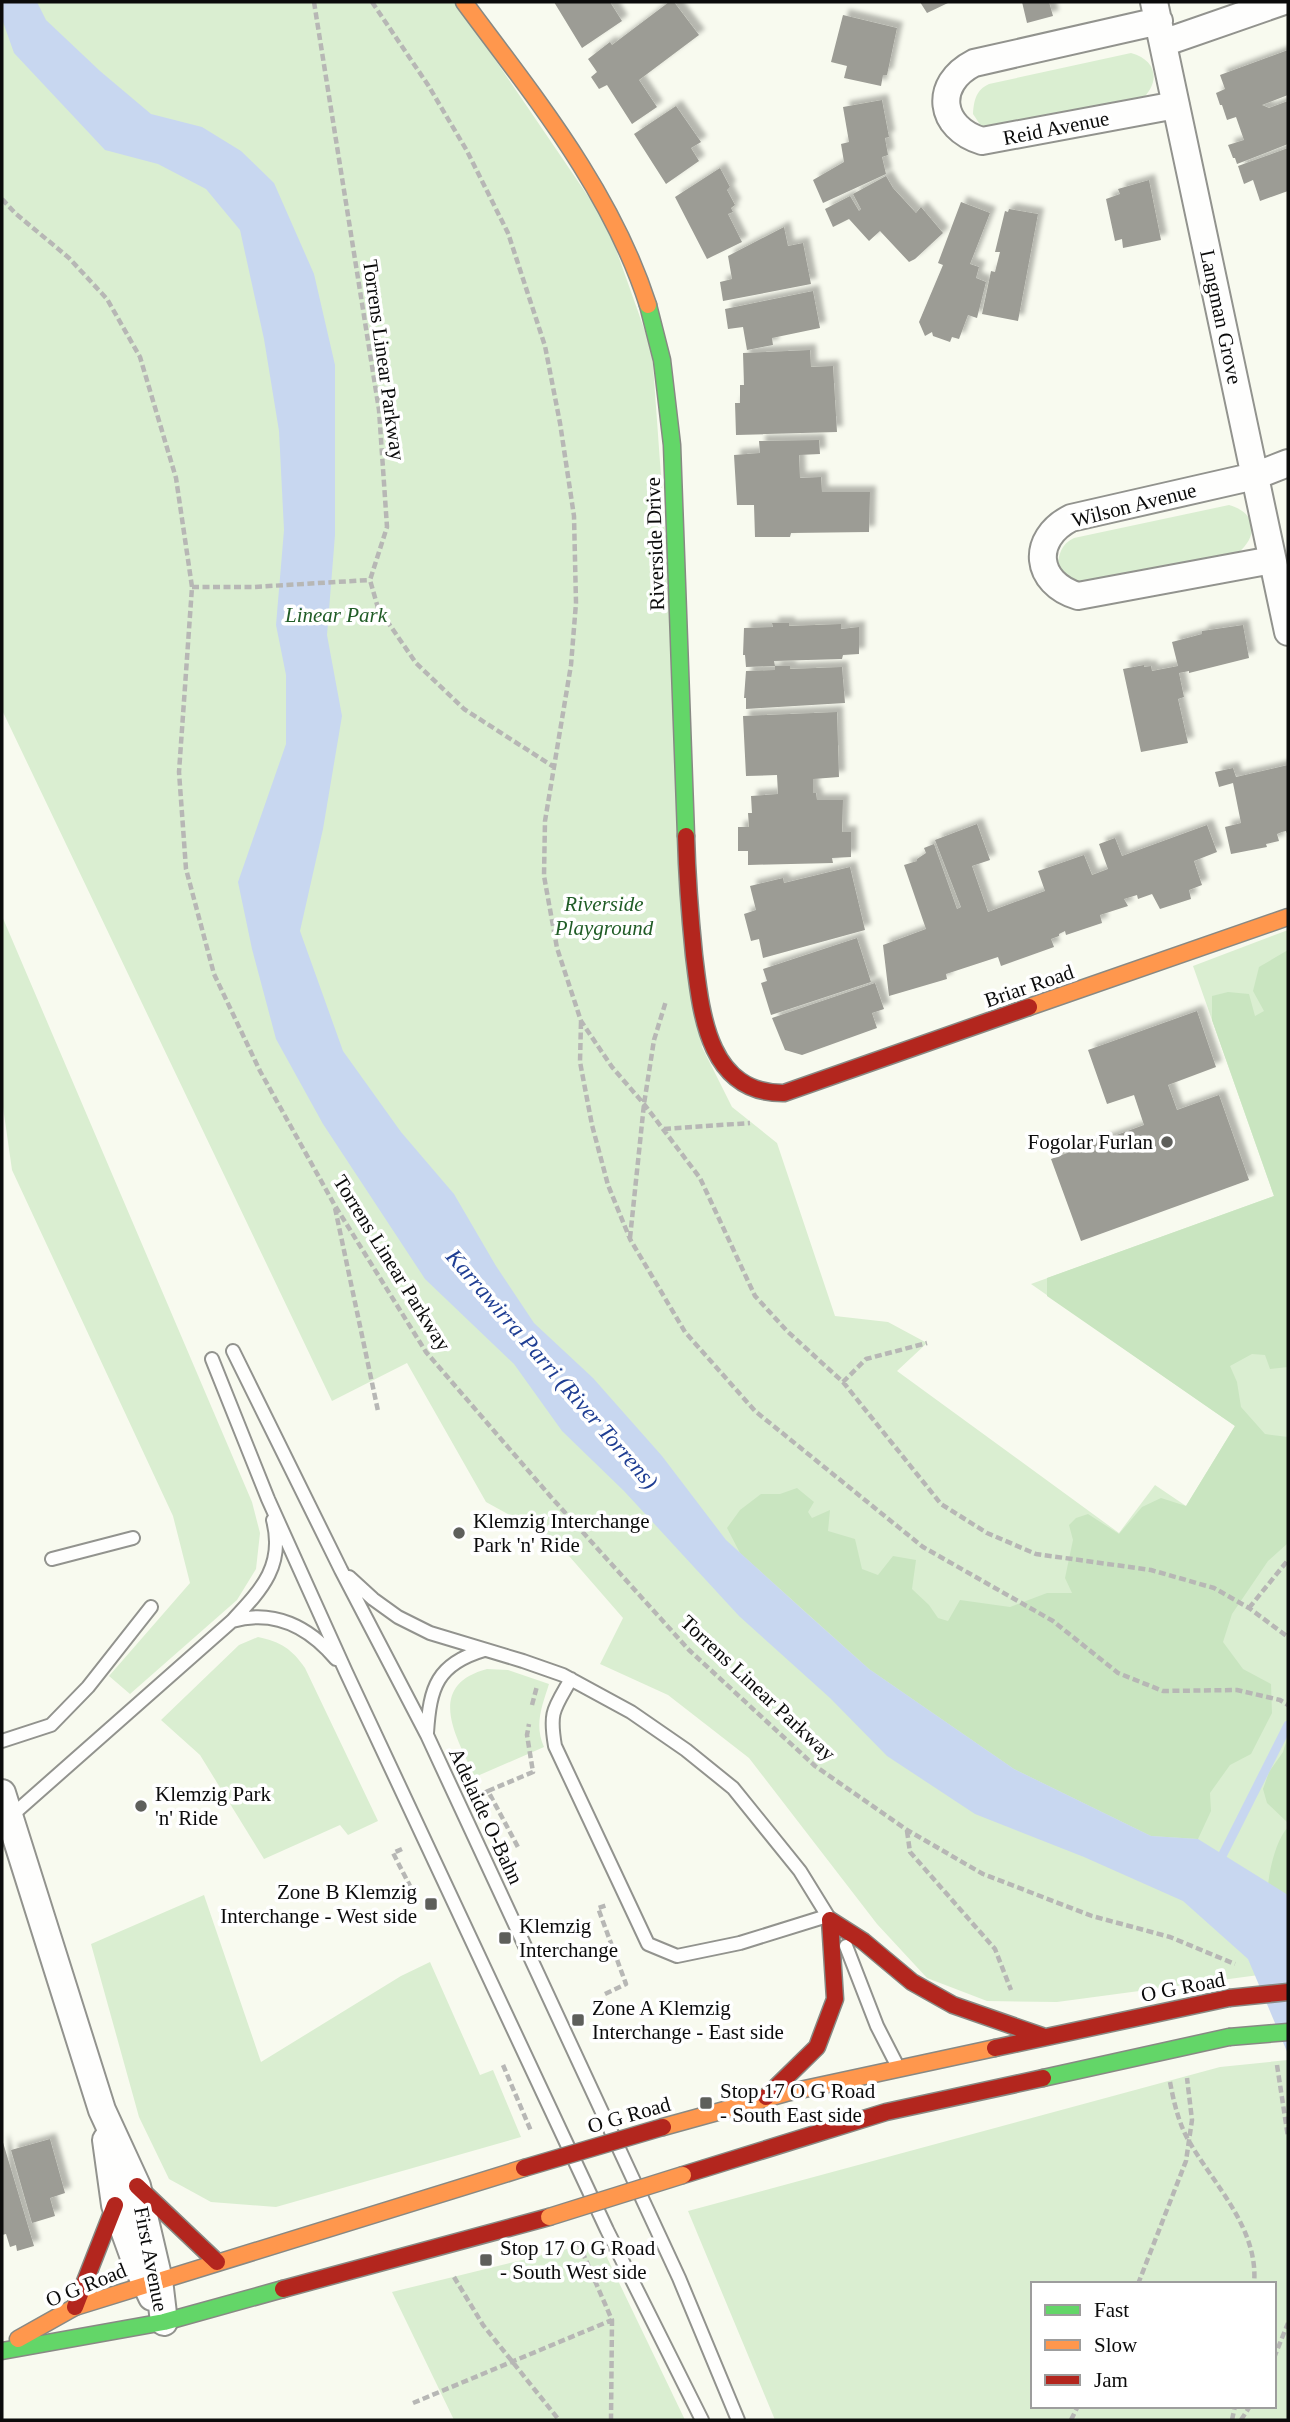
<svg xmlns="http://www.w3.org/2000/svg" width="1290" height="2422" font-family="Georgia,serif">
<defs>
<filter id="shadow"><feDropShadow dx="6" dy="-6" stdDeviation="2" flood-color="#0004"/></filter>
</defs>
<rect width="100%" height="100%" fill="#f8faef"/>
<path fill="#daeed1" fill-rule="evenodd" d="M2,2H456L607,224L652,351L702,1047L732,1107L777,1143L835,1316L888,1322L927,1343L897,1371L1119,1533L1155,1485L1186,1506L1235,1426L1031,1284L1274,1196L1193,966L1288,930V1971L1057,2002L987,2001L927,1978L877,1924L749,1758L668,1695L600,1664L623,1618L556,1541L486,1502L407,1363L332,1401L2,710Z
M1131,53C1159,61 1160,84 1140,101L994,133L981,126L973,114C974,100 976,90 989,84Z
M1229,505C1257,513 1259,535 1238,553L1079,587L1057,568C1059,554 1061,544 1074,538Z
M2,916L252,1502L260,1533L256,1569L237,1600L130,1694L109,1676L190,1583L173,1516L12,1170L2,1100Z
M258,1637C281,1642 292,1649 305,1668L378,1821L348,1835L340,1825L264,1859L200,1755L161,1720L239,1645Z
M487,1669L508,1670L549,1684C542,1706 534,1725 544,1747L475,1777C457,1738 424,1686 487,1669Z
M204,1895L261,2062L401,1976L430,1962L480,2075L493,2070L521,2137L276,2207L211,2202L169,2179L139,2117L91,1944Z
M1288,2060V2420H775L688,2211L1220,2067ZM1033,2284H1274V2406H1033Z
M599,2241L685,2420H454L392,2292Z"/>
<path fill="#c9e5c0" d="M1288,950V1367L1270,1369L1265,1355L1252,1354L1230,1366L1237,1382L1241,1407L1265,1434L1288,1437V1543L1268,1561L1232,1614L1223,1642L1243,1669L1271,1684L1272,1713L1251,1754L1230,1765L1210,1793L1211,1811L1198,1839L1151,1836L1014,1769L869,1669L740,1553L727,1528L740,1510L761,1494H780L797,1488L814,1502L808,1512L812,1518L830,1510L828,1531L855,1539L862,1569L878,1575L893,1556L916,1560L912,1589L929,1605L938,1618L948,1621L960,1600L1010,1607L1047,1593H1072L1065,1578L1073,1540L1069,1525L1076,1518L1088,1514L1119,1534L1142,1507L1161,1498L1186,1506L1235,1426L1047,1296V1278L1274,1196L1212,1020V996L1228,992L1249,994L1255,1016L1264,1011L1253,991L1259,967Z
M1288,1736V1823L1267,1803L1263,1789L1269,1772L1283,1752Z
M1288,1827V1901L1268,1887C1269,1870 1276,1840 1288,1827Z"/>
<path fill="#c8d7f0" d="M2,2H37L46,20L100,71L151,114L202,127L241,151L274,183L314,274L335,365V535L327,635L342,716L323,829L300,931L343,1051L401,1132L454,1194L496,1266L534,1323L593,1378L662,1456L726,1540L803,1610L869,1669L1014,1769L1151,1836L1198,1839L1288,1895V2054L1248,1959L1183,1901L1084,1857L975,1814L887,1756L830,1698L739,1616L624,1491L562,1431L514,1364L425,1279L323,1124L276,1039L252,949L238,882L286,744V675L276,625L284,530L279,431L264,339L240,230L206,189L158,164L105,150L14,53L2,19Z"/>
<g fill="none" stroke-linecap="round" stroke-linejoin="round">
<path stroke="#c8d7f0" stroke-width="9" d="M1218,1864L1288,1725"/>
</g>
<path fill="#9c9c95" filter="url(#shadow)" d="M554,2H610L622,21L582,48Z
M669,2H674L699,35L639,80L657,107L632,124L607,85L599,89L591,77L597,72L588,59L610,42L612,45Z
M920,2H950L927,13Z
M1022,2H1049L1053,16L1027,23Z
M843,15L897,28L887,75H883L881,86L844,78L847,66L831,62Z
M1288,50V95L1262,105L1269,108L1288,101V144L1237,164L1235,158H1233L1228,145L1244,140L1236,117L1227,120L1222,105H1220L1216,93L1225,89L1220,75Z
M882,100L889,137L885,138L888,155L882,157L886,174L823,203L813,180L844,162L841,144L849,142L843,107Z
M676,106L701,142L691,148L699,161L666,184L634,134Z
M1288,148V191L1260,201L1253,180L1244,184L1238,166Z
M720,168L730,187L727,190L735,205L731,208L733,212L728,214L742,242L707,259L675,197Z
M886,176L893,188L916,213L921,207L943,233L915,259L909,262L880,231L869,241L849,219L833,227L825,209L850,196L859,211L861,209L853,194Z
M1149,180L1161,240L1123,248L1122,239L1115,241L1106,199L1120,194L1118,189Z
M961,202L990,213L970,264L979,267L976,278L986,282L977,318L968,315L959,339L952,337L950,342L933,336L932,332L925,336L919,322L943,265L938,263Z
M1009,209L1038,214L1018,321L982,314L991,271L995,272L1000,252H995L1005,211L1008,212Z
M784,227L788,246L803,243L811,284L723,301L720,282L732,279L728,256Z
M813,291L820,328L772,338L773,345L747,350L743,327L728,329L725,309Z
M810,350L811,367L833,366L837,432L736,435L735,403H740V385H744L743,353Z
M819,440L820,454L799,455L800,478L821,477L822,492H870L869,532L791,533L790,537H755L754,505H737L734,455L760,453L759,441Z
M772,623H789V626L841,624V629L859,627V654L843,655L842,659L774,661L775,666L746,667L745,655H743L744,628L773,627Z
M1243,625L1249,658L1189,673V671L1179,673L1184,697L1178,699L1188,743L1141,752L1123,669L1144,665V667L1151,666L1152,671L1178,666L1172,642L1202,634V631Z
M775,666H790V669L842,667L845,703L746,709V698H744L746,671L775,670Z
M837,712L839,777L813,779V793H816L817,800H843L842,832H851V857L832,858L833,863L748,865V851H738V827H749L748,813H752L751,796L778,794L777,775L746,776L743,716Z
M1288,765V836L1286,831L1282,832L1277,834L1279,841L1266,844L1267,847L1231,854L1225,827L1241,823L1233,783L1219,787L1215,772L1233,768L1236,777Z
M977,824L990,860L972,866L988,912L1045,891L1038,871L1084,855L1092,875L1108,869L1099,844L1115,838L1122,856L1207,825L1217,852L1194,861L1202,885L1189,890L1191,899L1160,909L1152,894L1138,899L1137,895L1124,899L1128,906L1100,915L1102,923L1066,935L1065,931L1059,934V936L1051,939L1054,947L1001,966L998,957L946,974L947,979L889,996L883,945L926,929L904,865L917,861V859L926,853L924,848L934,844L957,909L961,907L935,840Z
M850,867L865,930L763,958L759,939L751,941L744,914L756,910L750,886L783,878L784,883Z
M857,938L871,982L771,1015L761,983L767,981L763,969Z
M875,983L884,1009L872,1013L877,1028L802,1055L785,1050L772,1018Z
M1197,1011L1216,1067L1168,1085L1177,1110L1219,1095L1249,1180L1081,1241L1051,1159L1144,1125L1134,1095L1107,1104L1088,1050Z
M2,2139L34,2246L17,2251L16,2245L10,2247L6,2234L2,2235Z
M50,2139L65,2193L50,2198L55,2216L32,2223L11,2150Z"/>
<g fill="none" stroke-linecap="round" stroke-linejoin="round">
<defs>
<path id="lane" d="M233,1351L341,1570L427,1735L679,2278L738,2420
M212,1359L268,1499L346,1672L607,2230L702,2420
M52,1559L133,1538
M349,1577L373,1599L398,1617L430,1633L523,1661L563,1675L631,1712L686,1750L733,1788L800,1871L829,1918
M232,1621C274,1609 309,1627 336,1659
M571,1679C554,1709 549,1711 555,1746L648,1944L677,1956L740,1943L827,1916
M427,1733C430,1687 437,1664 484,1650
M2,1741L51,1725L88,1687L151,1607
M10,1817L232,1621C261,1590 285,1566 273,1520
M846,1946L877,2026L898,2067"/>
<path id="street" d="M1154,2L1288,632
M1159,21L974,63C933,84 939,128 982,141L1176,105
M1163,43L1281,2
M1272,560L1078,596C1035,583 1030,539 1071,518L1255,476L1288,463
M2,1793L102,2110L137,2186L159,2280L164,2322
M106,2140L115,2205L136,2263L152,2297"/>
<path id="fast" d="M648,305L662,360L672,445L686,836
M1043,2078L1229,2037
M2,2351L164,2322L283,2289"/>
<path id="slow" d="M464,2C535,98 611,190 648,305
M1029,1007L1288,917
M663,2127L786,2093L995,2048
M18,2339L75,2307L524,2168"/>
<path id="jam" d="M686,836C687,876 690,916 694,955C701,1013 708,1094 784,1093L1029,1007
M830,1920L863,1941L912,1982L953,2005L1042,2036
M995,2048L1229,1998
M766,2097L817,2047L835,1999L830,1920
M683,2175L886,2112L1043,2078
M137,2186L217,2262
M283,2289L549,2217
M75,2307L115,2205"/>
</defs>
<use href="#lane" stroke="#92938e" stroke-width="16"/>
<use href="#street" stroke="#92938e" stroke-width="30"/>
<use href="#fast" stroke="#888984" stroke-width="19"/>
<use href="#slow" stroke="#888984" stroke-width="19"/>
<use href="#jam" stroke="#888984" stroke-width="19"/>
<path stroke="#b7b7b5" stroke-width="4.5" stroke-dasharray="7 3.5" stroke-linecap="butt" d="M314,2L379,410L387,527L370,580L378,608L416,663L464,709L554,767
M372,2L428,85L467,151L508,233L545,346L560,423L574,516L576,603L571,665L545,821L544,876L557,948L581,1021L612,1067L644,1104L700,1178L755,1296L787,1331L843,1382L866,1359L927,1343
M2,199L15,213L69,258L107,299L140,357L176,478L192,587L179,772L186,869L214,974L260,1071L334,1204L426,1352L551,1497L689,1650L815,1766L907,1830L983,1874L1092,1916L1170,1937L1235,1964
M192,587H253L370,580
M581,1022L580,1062L592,1125L608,1185L630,1239L685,1332L755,1411L923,1547L1053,1621L1118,1673L1163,1691L1237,1690L1280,1700L1288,1705
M664,1129L750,1123
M335,1208L378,1411
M630,1238L644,1104L654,1040L666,1001
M843,1382L941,1504L987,1533L1036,1554L1151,1570L1214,1588L1249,1608L1288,1637
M1249,1608L1288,1560
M532,1705L537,1686
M488,1791L533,1772L527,1735L529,1724
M482,1794L488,1791L519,1849
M907,1831L910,1852L995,1949L1011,1990
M402,1849L393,1853L410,1886
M605,1994L626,1984L598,1908L607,1905
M503,2065L531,2131
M1277,2065L1288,2137
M1170,2082C1174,2103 1179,2125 1190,2143C1216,2187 1259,2230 1254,2284
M578,2242L612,2320L611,2420
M454,2277L483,2325L559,2420
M1138,2284L1186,2161L1192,2120L1187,2078
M1274,2358L1288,2323
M413,2403L612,2320
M1071,2420L1078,2406
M1232,2420L1235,2406
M1241,2420L1250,2406"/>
<use href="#lane" stroke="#fefefd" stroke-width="12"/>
<use href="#street" stroke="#fefefd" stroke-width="26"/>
<use href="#fast" stroke="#63d668" stroke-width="16"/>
<use href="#slow" stroke="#ff974d" stroke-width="16"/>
<use href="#jam" stroke="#b3261e" stroke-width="16"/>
<defs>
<path id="fast-bridge" d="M1229,2037L1288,2032"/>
<path id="slow-bridge" d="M549,2217L683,2175"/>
<path id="jam-bridge" d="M1229,1998L1288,1992
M524,2168L663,2127"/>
</defs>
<use href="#fast-bridge" stroke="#888984" stroke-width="19" stroke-linecap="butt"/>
<use href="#slow-bridge" stroke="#888984" stroke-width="19" stroke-linecap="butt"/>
<use href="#jam-bridge" stroke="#888984" stroke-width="19" stroke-linecap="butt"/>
<use href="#fast-bridge" stroke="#63d668" stroke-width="16"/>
<use href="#slow-bridge" stroke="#ff974d" stroke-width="16"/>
<use href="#jam-bridge" stroke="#b3261e" stroke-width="16"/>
</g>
<g fill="#5e5f5b" stroke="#fff" stroke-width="2.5">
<circle cx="1167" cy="1142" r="7"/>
<circle cx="459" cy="1533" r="7"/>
<circle cx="141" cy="1806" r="7"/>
<rect x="424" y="1897" width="14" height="14" rx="3.5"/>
<rect x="498" y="1931" width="14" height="14" rx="3.5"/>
<rect x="571" y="2013" width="14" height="14" rx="3.5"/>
<rect x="699" y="2096" width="14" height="14" rx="3.5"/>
<rect x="479" y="2253" width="14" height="14" rx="3.5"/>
</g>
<g text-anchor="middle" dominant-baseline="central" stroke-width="7" stroke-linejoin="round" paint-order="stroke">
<g font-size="21" fill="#0b0b0b" stroke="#fff">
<text transform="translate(1056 128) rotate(-11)">Reid Avenue</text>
<text transform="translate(1221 317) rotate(78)">Langman Grove</text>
<text transform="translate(384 360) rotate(82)">Torrens Linear Parkway</text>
<text transform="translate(1134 505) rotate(-14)">Wilson Avenue</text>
<text transform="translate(655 544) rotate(-92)">Riverside Drive</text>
<text transform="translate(1029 986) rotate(-19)">Briar Road</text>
<text transform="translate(392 1263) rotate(58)">Torrens Linear Parkway</text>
<text transform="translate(758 1688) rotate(43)">Torrens Linear Parkway</text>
<text transform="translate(486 1816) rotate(65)">Adelaide O-Bahn</text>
<text transform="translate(1183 1987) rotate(-11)">O G Road</text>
<text transform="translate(629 2115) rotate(-16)">O G Road</text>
<text transform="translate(151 2259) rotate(79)">First Avenue</text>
<text transform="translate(86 2285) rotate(-22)">O G Road</text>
</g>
<g font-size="21" font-style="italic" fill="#215d27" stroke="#fff">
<text x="336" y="615">Linear Park</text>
<text x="604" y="904">Riverside<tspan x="604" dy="24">Playground</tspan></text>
</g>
<g font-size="21" fill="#0b0b0b" stroke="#fff" text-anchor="start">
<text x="1153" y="1142" text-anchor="end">Fogolar Furlan</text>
<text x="473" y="1521">Klemzig Interchange<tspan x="473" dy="24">Park 'n' Ride</tspan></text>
<text x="155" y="1794">Klemzig Park<tspan x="155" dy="24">'n' Ride</tspan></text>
<text x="417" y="1892" text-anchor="end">Zone B Klemzig<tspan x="417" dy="24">Interchange - West side</tspan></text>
<text x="519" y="1926">Klemzig<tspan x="519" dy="24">Interchange</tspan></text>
<text x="592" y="2008">Zone A Klemzig<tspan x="592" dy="24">Interchange - East side</tspan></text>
<text x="720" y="2091">Stop 17 O G Road<tspan x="720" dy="24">- South East side</tspan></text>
<text x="500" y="2248">Stop 17 O G Road<tspan x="500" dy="24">- South West side</tspan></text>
</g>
<g font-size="23" font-style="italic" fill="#1f3e93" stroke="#fff">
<text transform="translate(552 1369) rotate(49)">Karrawirra Parri (River Torrens)</text>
</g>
</g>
<rect width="1290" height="2422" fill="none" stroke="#0b0b0b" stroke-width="7"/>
<rect x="1031" y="2282" width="245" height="126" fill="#ffffff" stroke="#9d9d9d" stroke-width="2"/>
<rect x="1045" y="2305" width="35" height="10" fill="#63d668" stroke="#9d9d9d" stroke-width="2"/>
<text x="1094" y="2317" font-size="21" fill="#0b0b0b">Fast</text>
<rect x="1045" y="2340" width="35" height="10" fill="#ff974d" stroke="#9d9d9d" stroke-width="2"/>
<text x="1094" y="2352" font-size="21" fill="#0b0b0b">Slow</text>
<rect x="1045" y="2375" width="35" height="10" fill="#b3261e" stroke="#9d9d9d" stroke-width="2"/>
<text x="1094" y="2387" font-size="21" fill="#0b0b0b">Jam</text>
</svg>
